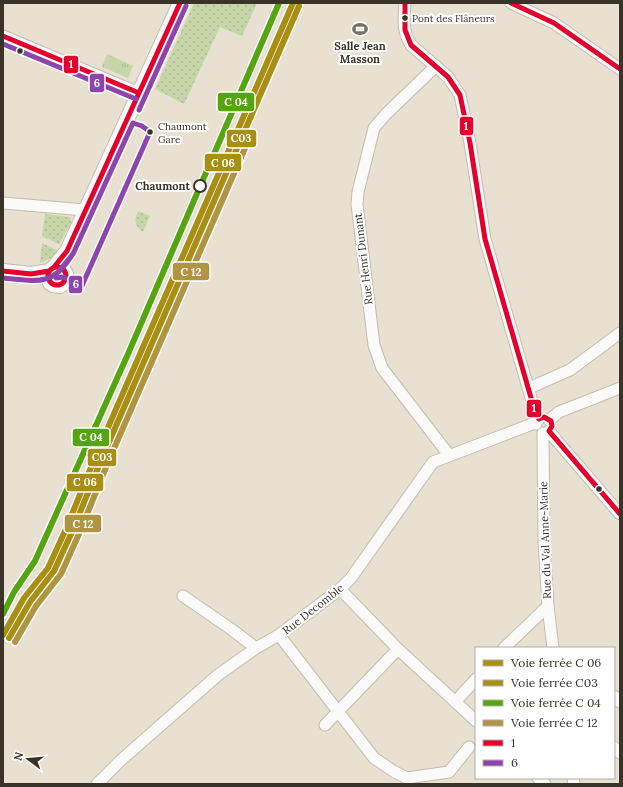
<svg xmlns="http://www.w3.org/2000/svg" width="623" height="787" font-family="Lora,serif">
<defs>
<pattern id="grass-tufts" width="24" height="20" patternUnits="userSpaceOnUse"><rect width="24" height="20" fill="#c6d6a8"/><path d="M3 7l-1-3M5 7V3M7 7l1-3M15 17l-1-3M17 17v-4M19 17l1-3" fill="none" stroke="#abb891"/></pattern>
<pattern id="garden-dots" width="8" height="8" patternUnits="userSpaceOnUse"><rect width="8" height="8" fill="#c6d6a8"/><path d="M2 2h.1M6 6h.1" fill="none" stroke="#abb891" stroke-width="1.8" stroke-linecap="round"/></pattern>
</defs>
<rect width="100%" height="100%" fill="#e8e0d0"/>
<path fill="url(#grass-tufts)" d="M107,54L133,66L128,78L102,67Z"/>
<path fill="url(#garden-dots)" d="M194,3H257L242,36L220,27L184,104L155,89Z
M138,211L150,216L143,232C134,225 134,221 138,211Z
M45,214L70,217L71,220V223L59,244L42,236Z
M42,243L59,251L53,257L40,263Z"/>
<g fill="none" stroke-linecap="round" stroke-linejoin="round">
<defs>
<path id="minor" d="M405,3C404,19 402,31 411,45L448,77L460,95L470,143L485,239L536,415L539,419
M511,3L554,23L620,69
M3,36L139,93
M436,66L386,114L374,128L358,192L357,204L374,345L382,368L449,455
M3,203L85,210
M529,388L570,370L620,333
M549,420L559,412L620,388
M549,431L557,441L620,514
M543,433L544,542L548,606L553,648
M340,589L398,649L476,721
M183,596L231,629L256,648
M279,635L374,758L393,771L407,778L449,772L469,747
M504,648L548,606
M614,696L620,702
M455,702L476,679
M325,725L398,649
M614,747L620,753
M538,778L545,784
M573,778L574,784
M97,784L120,761L218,675L256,648L279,635L340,589L351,578L433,462L527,426L532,424H536"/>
<path id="major" d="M54,267L62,268C69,275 67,281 60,286L53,285L50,283L47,276L49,271L54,267L67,251L180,3
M3,271L31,274L49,271"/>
</defs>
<use href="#minor" stroke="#c3bdb0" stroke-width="13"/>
<use href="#major" stroke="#c3bdb0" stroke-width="16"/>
<use href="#minor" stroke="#fcfaf8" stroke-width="11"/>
<use href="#major" stroke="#fcfaf8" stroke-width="14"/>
<defs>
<path id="bus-1" d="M405,3V30L411,45L448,77L460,95L470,143L485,239L536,415L539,419L544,417L551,421L552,426L549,431L620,514
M511,3L554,23L620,69
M3,36L139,93
M48 276a9 9 0 1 1 18 0a9 9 0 1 1-18 0Z
M54,267L67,251L180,3
M3,271L31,274L49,271"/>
<path id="bus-2" d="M3,44L136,99
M139,110L186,6
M133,123L142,126L150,132L81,288L64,277L56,278L55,276L73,254Z
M3,278C36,281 53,287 72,255"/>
</defs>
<use href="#bus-1" stroke="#fff" stroke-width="8"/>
<use href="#bus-2" stroke="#fff" stroke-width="8"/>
<use href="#bus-1" stroke="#e4002b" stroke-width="5"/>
<use href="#bus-2" stroke="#8e44ad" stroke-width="5"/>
<defs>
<path id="rail-1" d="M3,635L24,598L48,568L66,529L96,455L293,3"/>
<path id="rail-2" d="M9,638L30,602L54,571L72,532L102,458L299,6"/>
<path id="rail-3" d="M3,614L14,592L35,561L128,354L279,3"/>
<path id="rail-4" d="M15,642L36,606L61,574L79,534L109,460L246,146"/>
</defs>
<use href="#rail-1" stroke="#fff" stroke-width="9"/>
<use href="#rail-2" stroke="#fff" stroke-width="9"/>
<use href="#rail-3" stroke="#fff" stroke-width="9"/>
<use href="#rail-4" stroke="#fff" stroke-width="9"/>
<use href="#rail-1" stroke="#a88f13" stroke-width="6"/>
<use href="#rail-2" stroke="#a88f13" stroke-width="6"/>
<use href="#rail-3" stroke="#54a50f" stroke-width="6"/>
<use href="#rail-4" stroke="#b09441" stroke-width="6"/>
</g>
<defs>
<symbol id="stadium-bare" viewBox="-9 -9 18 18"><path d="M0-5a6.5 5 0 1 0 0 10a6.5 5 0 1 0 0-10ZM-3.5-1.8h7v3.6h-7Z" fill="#777063" stroke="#fff" stroke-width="2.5" paint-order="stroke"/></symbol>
</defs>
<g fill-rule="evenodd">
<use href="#stadium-bare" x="349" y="18" width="22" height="22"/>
</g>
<g fill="#3a3428" stroke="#fff" stroke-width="1.5">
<circle cx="405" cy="18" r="3.5"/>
<circle cx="20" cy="51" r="3.5"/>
<circle cx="150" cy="132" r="3.5"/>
<circle cx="599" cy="489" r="3.5"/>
</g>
<circle fill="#fff" stroke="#3a3428" stroke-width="2" cx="200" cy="186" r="6"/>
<g text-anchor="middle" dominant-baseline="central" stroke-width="4" stroke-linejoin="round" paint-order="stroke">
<g font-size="10" fill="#3a3428" stroke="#fff" text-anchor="start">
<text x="412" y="18">Pont des Flâneurs</text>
<text x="158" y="126">Chaumont<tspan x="158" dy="13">Gare</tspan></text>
</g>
<g font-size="11" font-weight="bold" fill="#3a3428" stroke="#fff">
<text x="360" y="46">Salle Jean<tspan x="360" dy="13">Masson</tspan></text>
</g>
<g font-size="11" font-weight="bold" fill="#3a3428" stroke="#fff" text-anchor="end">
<text x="190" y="186">Chaumont</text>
</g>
<g font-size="11" fill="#3a3428" stroke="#fff">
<text transform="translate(363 259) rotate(-97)">Rue Henri Dunant</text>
<text transform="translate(545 540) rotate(-92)">Rue du Val Anne-Marie</text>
<text transform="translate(313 609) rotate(-38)">Rue Decomble</text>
</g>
</g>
<g stroke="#fff" stroke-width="1.5">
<rect x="63" y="55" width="16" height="19" rx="4" fill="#e4002b"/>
<rect x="89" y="73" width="16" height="20" rx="4" fill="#8e44ad"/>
<rect x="217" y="92" width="38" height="20" rx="4" fill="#54a50f"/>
<rect x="459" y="116" width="15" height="20" rx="4" fill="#e4002b"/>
<rect x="226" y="129" width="31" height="19" rx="4" fill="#a88f13"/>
<rect x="204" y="153" width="38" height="19" rx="4" fill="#a88f13"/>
<rect x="172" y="262" width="38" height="19" rx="4" fill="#b09441"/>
<rect x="68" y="275" width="15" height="19" rx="4" fill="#8e44ad"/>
<rect x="526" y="399" width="16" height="19" rx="4" fill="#e4002b"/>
<rect x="72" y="428" width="38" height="19" rx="4" fill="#54a50f"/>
<rect x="87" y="448" width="30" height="19" rx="4" fill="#a88f13"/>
<rect x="66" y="473" width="38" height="19" rx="4" fill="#a88f13"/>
<rect x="64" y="514" width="38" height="19" rx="4" fill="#b09441"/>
</g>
<g font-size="11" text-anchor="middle" font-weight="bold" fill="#fff">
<text x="71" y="68">1</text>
<text x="97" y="87">6</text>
<text x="236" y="106">C 04</text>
<text x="466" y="130">1</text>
<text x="241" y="142">C03</text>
<text x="223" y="167">C 06</text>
<text x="191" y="276">C 12</text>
<text x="76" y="288">6</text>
<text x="534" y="412">1</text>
<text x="91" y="441">C 04</text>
<text x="102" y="461">C03</text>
<text x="85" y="486">C 06</text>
<text x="83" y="528">C 12</text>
</g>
<rect width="623" height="787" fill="none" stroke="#3a3428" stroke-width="8"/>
<rect x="475" y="647" width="140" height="132" fill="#ffffff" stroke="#b0aea9"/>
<rect x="483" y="660" width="20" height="6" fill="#a88f13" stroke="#b0aea9"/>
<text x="511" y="667" font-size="12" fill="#3a3428">Voie ferrée C 06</text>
<rect x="483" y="680" width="20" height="6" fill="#a88f13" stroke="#b0aea9"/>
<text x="511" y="687" font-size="12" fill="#3a3428">Voie ferrée C03</text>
<rect x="483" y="700" width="20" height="6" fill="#54a50f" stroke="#b0aea9"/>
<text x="511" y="707" font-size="12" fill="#3a3428">Voie ferrée C 04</text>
<rect x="483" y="720" width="20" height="6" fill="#b09441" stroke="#b0aea9"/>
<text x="511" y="727" font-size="12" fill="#3a3428">Voie ferrée C 12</text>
<rect x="483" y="740" width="20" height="6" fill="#e4002b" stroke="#b0aea9"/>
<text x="511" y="747" font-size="12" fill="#3a3428">1</text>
<rect x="483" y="760" width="20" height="6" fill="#8e44ad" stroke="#b0aea9"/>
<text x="511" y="767" font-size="12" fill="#3a3428">6</text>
<g transform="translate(28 759) rotate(286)" stroke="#ffffff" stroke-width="3" paint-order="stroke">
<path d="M0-3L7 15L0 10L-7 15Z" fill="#3a3428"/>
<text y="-6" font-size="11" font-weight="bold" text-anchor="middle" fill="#3a3428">N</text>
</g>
</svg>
